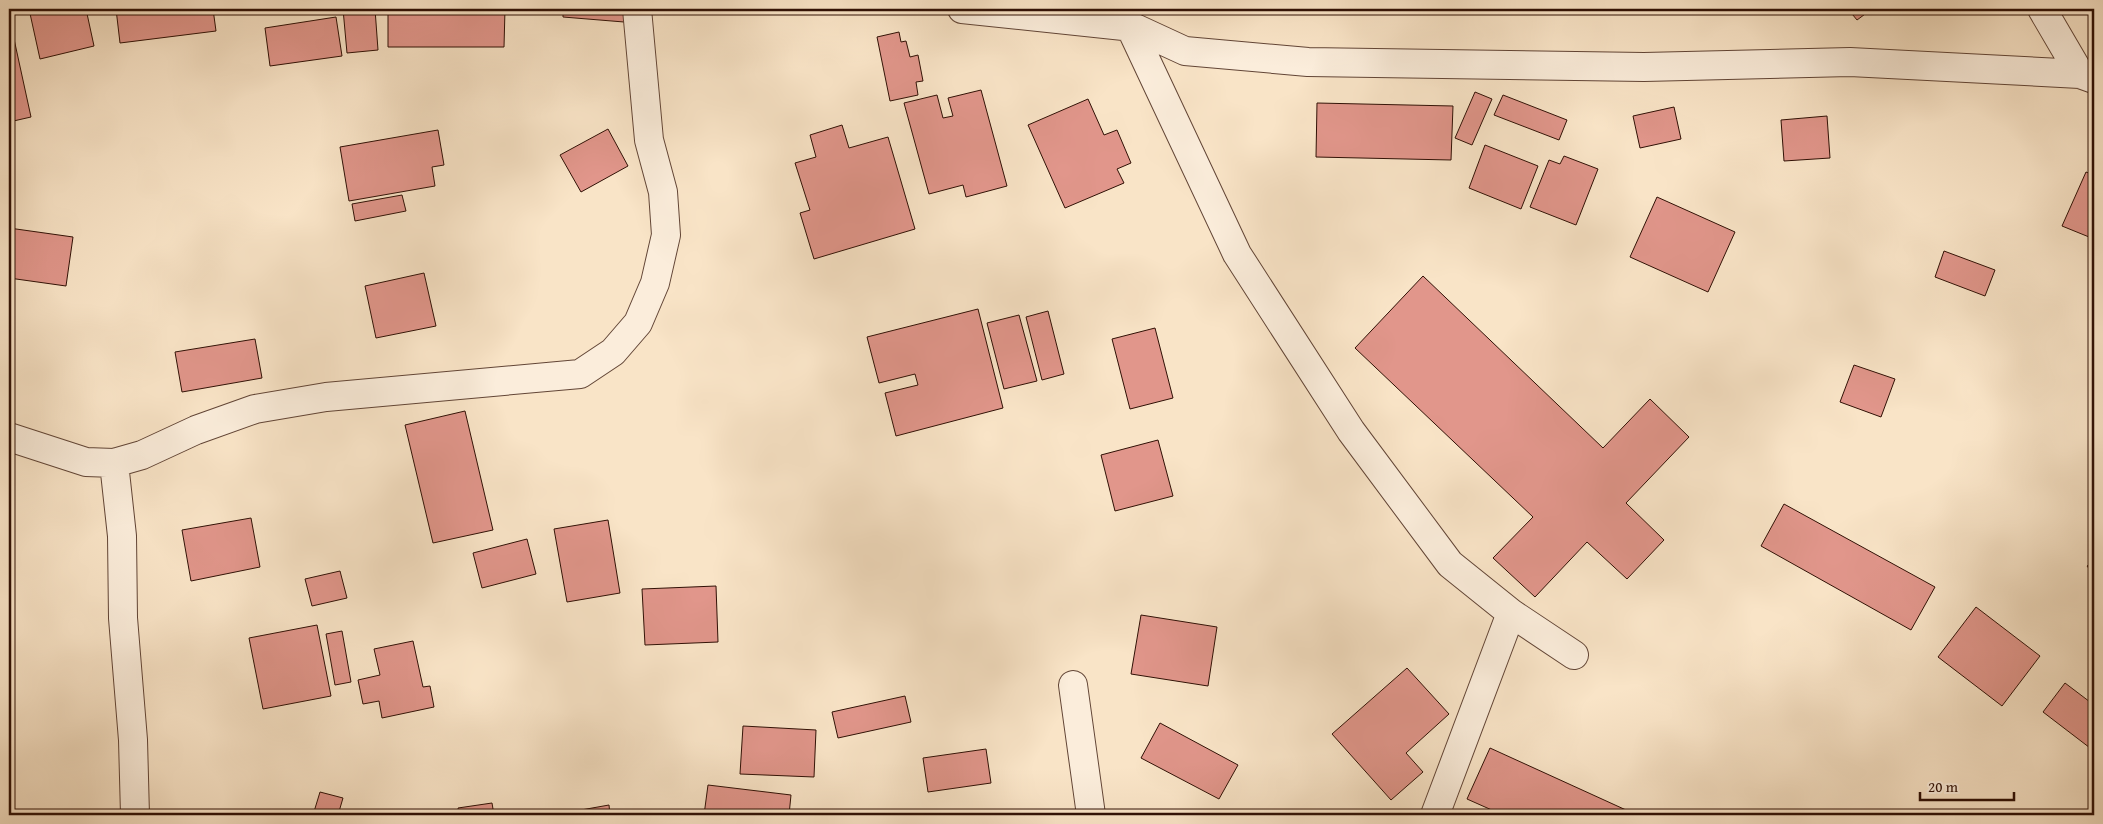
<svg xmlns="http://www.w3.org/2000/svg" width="2103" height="824" font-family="'Gentium Book Plus',serif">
<rect width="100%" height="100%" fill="#f9e4c7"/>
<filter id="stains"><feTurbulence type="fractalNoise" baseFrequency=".004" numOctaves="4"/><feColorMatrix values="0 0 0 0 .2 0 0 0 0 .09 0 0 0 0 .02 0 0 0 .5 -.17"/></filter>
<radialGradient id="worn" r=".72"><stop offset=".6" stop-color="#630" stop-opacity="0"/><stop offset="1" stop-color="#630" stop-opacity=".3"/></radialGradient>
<path fill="#e1968b" stroke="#301005" d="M29,9H86L94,46L40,59Z
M116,9H213L216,31L120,43Z
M343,9H375L378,50L347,53Z
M388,9H505L504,47H388Z
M563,9H626L624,22L563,17Z
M1848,9H1872L1857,20Z
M9,16L31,117L9,122Z
M336,17L342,56L270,66L265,28Z
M899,32L901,42L906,41L910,57L918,55L923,81L916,82L918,95L890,101L877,37Z
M981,90L1007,186L966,197L963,185L929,194L904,103L937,95L943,118L953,116L948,98Z
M1475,92L1492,99L1472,145L1455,138Z
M1503,95L1567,120L1559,140L1494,115Z
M1088,99L1104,135L1117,130L1131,163L1117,169L1124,183L1065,208L1028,125Z
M1317,103L1453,106L1451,160L1316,157Z
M1674,107L1681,139L1640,148L1633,116Z
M1827,116L1830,158L1784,161L1781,120Z
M842,125L849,148L888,137L915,229L814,259L800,213L810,210L795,163L816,157L810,135Z
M608,129L628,166L581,192L560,155Z
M438,130L444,165L432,167L435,186L349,201L340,147Z
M1485,145L1538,166L1521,209L1469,188Z
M1564,156L1598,169L1576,225L1530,207L1549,160L1560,164Z
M2086,172L2094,175V239L2062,226Z
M402,195L406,211L355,221L352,204Z
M1657,197L1735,232L1708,292L1630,257Z
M9,228L73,237L66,286L9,278Z
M1944,251L1995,270L1985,296L1935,277Z
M424,273L436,326L376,338L365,286Z
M1423,276L1603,448L1650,399L1689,437L1626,503L1664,540L1627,579L1587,542L1535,597L1493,558L1533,517L1355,348Z
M978,309L1003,408L896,436L885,393L918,385L915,374L879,383L867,337Z
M1048,311L1064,374L1042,380L1026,317Z
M1019,315L1037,381L1004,389L987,323Z
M1155,328L1173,398L1130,409L1112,339Z
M255,339L262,378L182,392L175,352Z
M1854,365L1895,379L1881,417L1840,402Z
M465,411L493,530L433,543L405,425Z
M1158,440L1173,496L1115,511L1101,455Z
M1784,504L1935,587L1911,630L1761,546Z
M251,518L260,567L191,581L182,530Z
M608,520L620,593L567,602L554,529Z
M527,539L536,574L482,588L473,553Z
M2094,561V575L2087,566Z
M340,571L347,598L312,606L305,579Z
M716,586L718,642L645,645L642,589Z
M1976,607L2040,656L2002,706L1938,657Z
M1141,615L1217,627L1208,686L1131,674Z
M317,625L331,696L263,709L249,638Z
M342,631L351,682L335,685L326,634Z
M413,641L423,687L430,686L434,707L382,718L379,701L363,704L358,680L380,675L374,649Z
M1407,668L1449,714L1406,753L1423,772L1391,800L1332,734Z
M2065,683L2094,705V751L2043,712Z
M905,696L911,722L838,738L832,712Z
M1160,723L1238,765L1219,799L1141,758Z
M743,726L816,730L814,777L740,774Z
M1490,748L1626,810L1624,815H1503L1467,799Z
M986,749L991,783L928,792L923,758Z
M708,785L791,795L789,815H704Z
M320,792L343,798L338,815H313Z
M492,803L494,815H459L458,808Z
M609,805L610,815H553Z"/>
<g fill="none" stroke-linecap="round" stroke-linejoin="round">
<defs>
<path id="street" d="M962,9L1133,27L1185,51L1308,62L1644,67L1850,62L2080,74L2094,79
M2042,9L2080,74
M1128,22L1237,254L1351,431L1450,564L1511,613L1574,655
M9,437L86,462L114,463L142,455L196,430L255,409L326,397L580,374L613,352L638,323L655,283L666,235L663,192L649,140L637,9
M114,463L122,536L123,618L133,740L135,815
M1073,685L1091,815
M1435,815L1511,613"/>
</defs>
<use href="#street" stroke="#624536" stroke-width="30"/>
<use href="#street" stroke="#fbeddb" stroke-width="28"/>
</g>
<rect width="2103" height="824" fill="none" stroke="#f9e4c7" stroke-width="30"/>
<rect x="10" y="10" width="2083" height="804" fill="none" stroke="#301005" stroke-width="2.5"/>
<rect x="15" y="15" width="2073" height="794" fill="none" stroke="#301005"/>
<path d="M1920 792v8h94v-8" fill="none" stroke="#301005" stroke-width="2.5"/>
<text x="1928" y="792" font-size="15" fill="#301005" stroke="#fbeddb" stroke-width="4" paint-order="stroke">20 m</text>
<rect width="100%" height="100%" filter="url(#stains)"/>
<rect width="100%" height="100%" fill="url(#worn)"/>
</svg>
